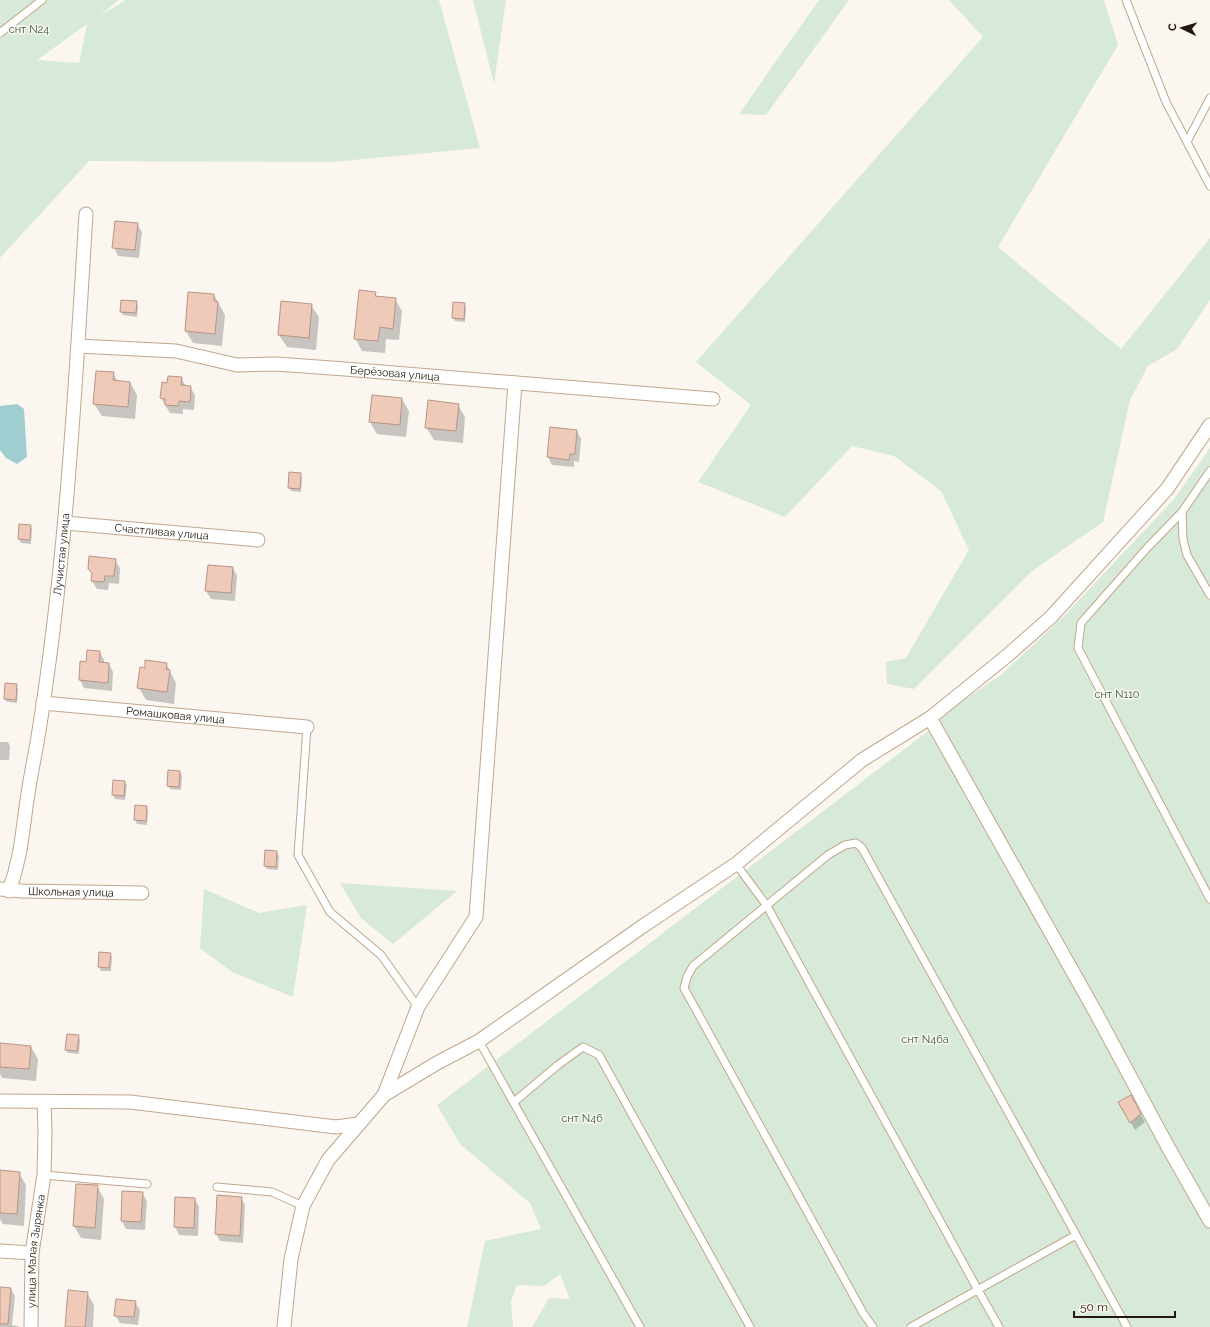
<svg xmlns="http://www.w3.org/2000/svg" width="1210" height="1327" font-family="Raleway,sans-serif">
<rect width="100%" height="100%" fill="#fbf6f0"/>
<path fill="#d7e9d8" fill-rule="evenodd" d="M0,0H119L99,16L126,0H439L480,148L332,162L89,161L0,258ZM87,24L79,63L37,60Z
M473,0H506L494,84Z
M819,0H849L766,115L739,114Z
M949,0H1104L1118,45L998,247L1121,349L1210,238V300L1177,349L1148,366L1130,400L1103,522L1032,571L914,689L887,684L886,662L906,658L969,550L941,491L894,456L852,446L785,517L698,482L751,405L696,362L983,37Z
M1210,448V1327H532L549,1298L570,1299L560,1274L544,1286L517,1285L511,1301L513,1327H467L485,1241L541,1229L530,1203L460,1144L437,1105L931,729L943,714L1001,675L1062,618L1174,499Z
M340,883L457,891L393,944L361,918Z
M204,889L259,913L307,905L293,997L232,972L200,948Z"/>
<path fill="#a0cdcf" d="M17,404L24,409L27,457L17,464L6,458L0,450V406Z"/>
<path fill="#0003" d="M116,222L137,224L142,232L139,258L118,256L114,248Z
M375,293L377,297L395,299L402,311L399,340L386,339L385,353L362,351L355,338Z
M214,295L225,315L222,346L193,343L186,331Z
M136,302L138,306L137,317L123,315L121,312Z
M464,304L466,308L465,322L455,321L453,318Z
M311,305L319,317L316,350L287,347L279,335Z
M113,373L118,382H130L137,395L135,419L102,416L94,404Z
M181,378L186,386L190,387L195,395L194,410L183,409V414L170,413L161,398Z
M402,399L409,411L406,437L377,434L370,422Z
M458,405L465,417L463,443L434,440L426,427Z
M551,428L577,431L581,439L579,462L574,461V467L552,465L548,457Z
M300,474L302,478L301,492L291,491L289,487Z
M30,526L32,529L31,544L21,543L19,539Z
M115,560L120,568L119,584L109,583L108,590L97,589L92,581L93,576L89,569Z
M233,568L237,576L235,601L211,599L206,591Z
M100,652L104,660V664H109L113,672L112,691L84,688L80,680L81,662L87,663Z
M166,663L176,683L174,704L146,700L139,688L146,669Z
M16,685L18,689L17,703L7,702L5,699Z
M0,742H8L10,746L9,760H0Z
M180,772L182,776L181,790L170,789L168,786Z
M125,782L127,785L125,800L115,799L113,795Z
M136,806L146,807L148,810L147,825L137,824L135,820Z
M277,852L279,856L278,870L267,869L265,866Z
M110,954L112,957L111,971H101L99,967Z
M78,1036L80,1040L79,1054L68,1053L66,1050Z
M0,1044L31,1047L38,1059L36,1081L2,1078L0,1074Z
M1131,1097L1145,1122L1135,1130L1120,1103Z
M0,1171L19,1173L26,1185L24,1226L3,1224L0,1219Z
M97,1186L104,1199L101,1240L81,1238L74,1226Z
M142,1193L147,1201L145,1230L126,1229L122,1221Z
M241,1198L245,1205L243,1243L220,1241L216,1234Z
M195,1199L199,1207L198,1236L179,1235L175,1227Z
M0,1288L11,1289L15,1296L12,1325L21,1327H0Z
M87,1293L94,1305L93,1327H66Z
M135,1302L140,1310L138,1325L120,1323L115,1315Z"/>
<path fill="#efcab9" stroke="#b89585" d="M115,221L138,223L135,250L112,248Z
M359,290L376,292L375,296L396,298L393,329L380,327L378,341L354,339Z
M188,292L214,294V301L218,302L215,334L185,331Z
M121,300L137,301L136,313L120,312Z
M281,301L312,304L309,338L278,335Z
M453,302L465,303L464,319L452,318Z
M96,371L114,372L113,380L130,382L128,407L93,404Z
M168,376L182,377L181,385L191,386L190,402L179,401L178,406L165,405V399L160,398L162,382L167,383Z
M372,395L402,398L400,425L369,422Z
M428,400L459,404L456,431L425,428Z
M550,427L577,430L575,454H570L569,460L547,457Z
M289,472L301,473L300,489L288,488Z
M19,524L31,525L30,540L18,539Z
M89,556L116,559L114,576H105L104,582L91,581L92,573L88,569Z
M208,565L233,567L231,593L205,591Z
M87,650L100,651L99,662L109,663L108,683L79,680L80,661L86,662Z
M145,660L167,663L166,669L170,670L167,692L137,688L140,667L145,668Z
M5,683L17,684L16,700L4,699Z
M168,770L180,771L179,787L167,786Z
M113,780L125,781L124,796L112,795Z
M135,805L147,806L146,821L134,820Z
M265,850L277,851L276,867L264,866Z
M99,952L111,953L109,968L98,967Z
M67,1034L79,1035L77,1051L65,1050Z
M0,1043L31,1046L29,1069L0,1067Z
M1131,1095L1141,1114L1130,1123L1118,1102Z
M0,1170L20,1172L17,1214L0,1213Z
M76,1184L98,1185L95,1228L73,1226Z
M122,1191L143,1192L141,1222L121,1221Z
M217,1195L242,1197L240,1236L215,1234Z
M175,1197L195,1198L194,1228L174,1227Z
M0,1287L11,1288L8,1324H0Z
M68,1290L88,1292L85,1327H65Z
M116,1299L136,1301L134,1317L114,1316Z"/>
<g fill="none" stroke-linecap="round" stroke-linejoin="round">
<defs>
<path id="service" d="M1126,0L1166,102L1210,186
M0,33L42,0
M1187,142L1210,98
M1210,471L1182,512L1148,547L1081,623L1078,648L1210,899
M1182,512L1183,539L1187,555L1210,595
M307,727L298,855L330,912L381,955L418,1007
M736,864L767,906L978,1290L999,1327
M479,1041L640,1327
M514,1102L558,1065L583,1047L599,1055L750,1327
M44,1175L147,1184
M217,1187L272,1192L303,1206
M873,1327L863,1313L684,988L687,977L693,966L828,855L845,845L856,843L862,848L1127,1327
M911,1327L1076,1235"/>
<g id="minor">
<path id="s1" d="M78,346L176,351L237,365L276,364L345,369L713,399"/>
<path id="s2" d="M65,523L258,540"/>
<path id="s3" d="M43,703L307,727"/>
<path d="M930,718L1096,1013L1168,1147L1210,1221"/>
<path id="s4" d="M0,889L22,891L142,893"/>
<path id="s5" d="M9,891C20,861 22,837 26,807C29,785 33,764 37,743C66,568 75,391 86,214"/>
<path d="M384,1095L418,1007L476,917L515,383"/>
<path d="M0,1101L130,1102L336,1127L358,1124"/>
<path d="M0,1251L32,1253"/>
<path id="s6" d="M31,1327L32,1253L44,1175L45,1132L44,1102"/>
<path d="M284,1327L291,1259L303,1206L328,1160L384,1095L437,1063L479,1041L643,926L736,864L862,760L930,718L1008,655L1051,617L1167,489L1210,425"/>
</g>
</defs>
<use href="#service" stroke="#c0a78c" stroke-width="9"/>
<use href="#minor" stroke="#c0a78c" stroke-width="15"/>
<use href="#service" stroke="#fff" stroke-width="7"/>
<use href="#minor" stroke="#fff" stroke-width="13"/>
</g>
<g text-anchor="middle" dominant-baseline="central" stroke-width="3" stroke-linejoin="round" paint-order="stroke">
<g font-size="11" fill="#35613b" stroke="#fbf6f0">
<text x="29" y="29">снт N24</text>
<text x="1117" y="694">снт N110</text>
<text x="925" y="1039">снт N46а</text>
<text x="582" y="1118">снт N46</text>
</g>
<g font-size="11" fill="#21180d" stroke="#fbf6f0">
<text stroke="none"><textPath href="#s1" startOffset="319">Берёзовая улица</textPath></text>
<text stroke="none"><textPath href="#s2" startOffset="97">Счастливая улица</textPath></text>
<text stroke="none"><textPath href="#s5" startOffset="341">Лучистая улица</textPath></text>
<text stroke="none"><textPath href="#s3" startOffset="133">Ромашковая улица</textPath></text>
<text stroke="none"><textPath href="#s4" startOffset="71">Школьная улица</textPath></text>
<text stroke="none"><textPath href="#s6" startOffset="76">улица Малая Зырянка</textPath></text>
</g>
</g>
<g transform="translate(1182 28) rotate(275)" stroke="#fbf6f0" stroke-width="3" paint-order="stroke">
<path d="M0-3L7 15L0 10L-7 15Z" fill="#21180d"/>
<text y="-6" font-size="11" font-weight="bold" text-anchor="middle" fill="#21180d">С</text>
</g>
<path d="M1074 1311v6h101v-6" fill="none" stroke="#21180d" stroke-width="2"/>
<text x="1080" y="1311" font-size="12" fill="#21180d" stroke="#fbf6f0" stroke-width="3" paint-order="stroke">50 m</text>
</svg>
